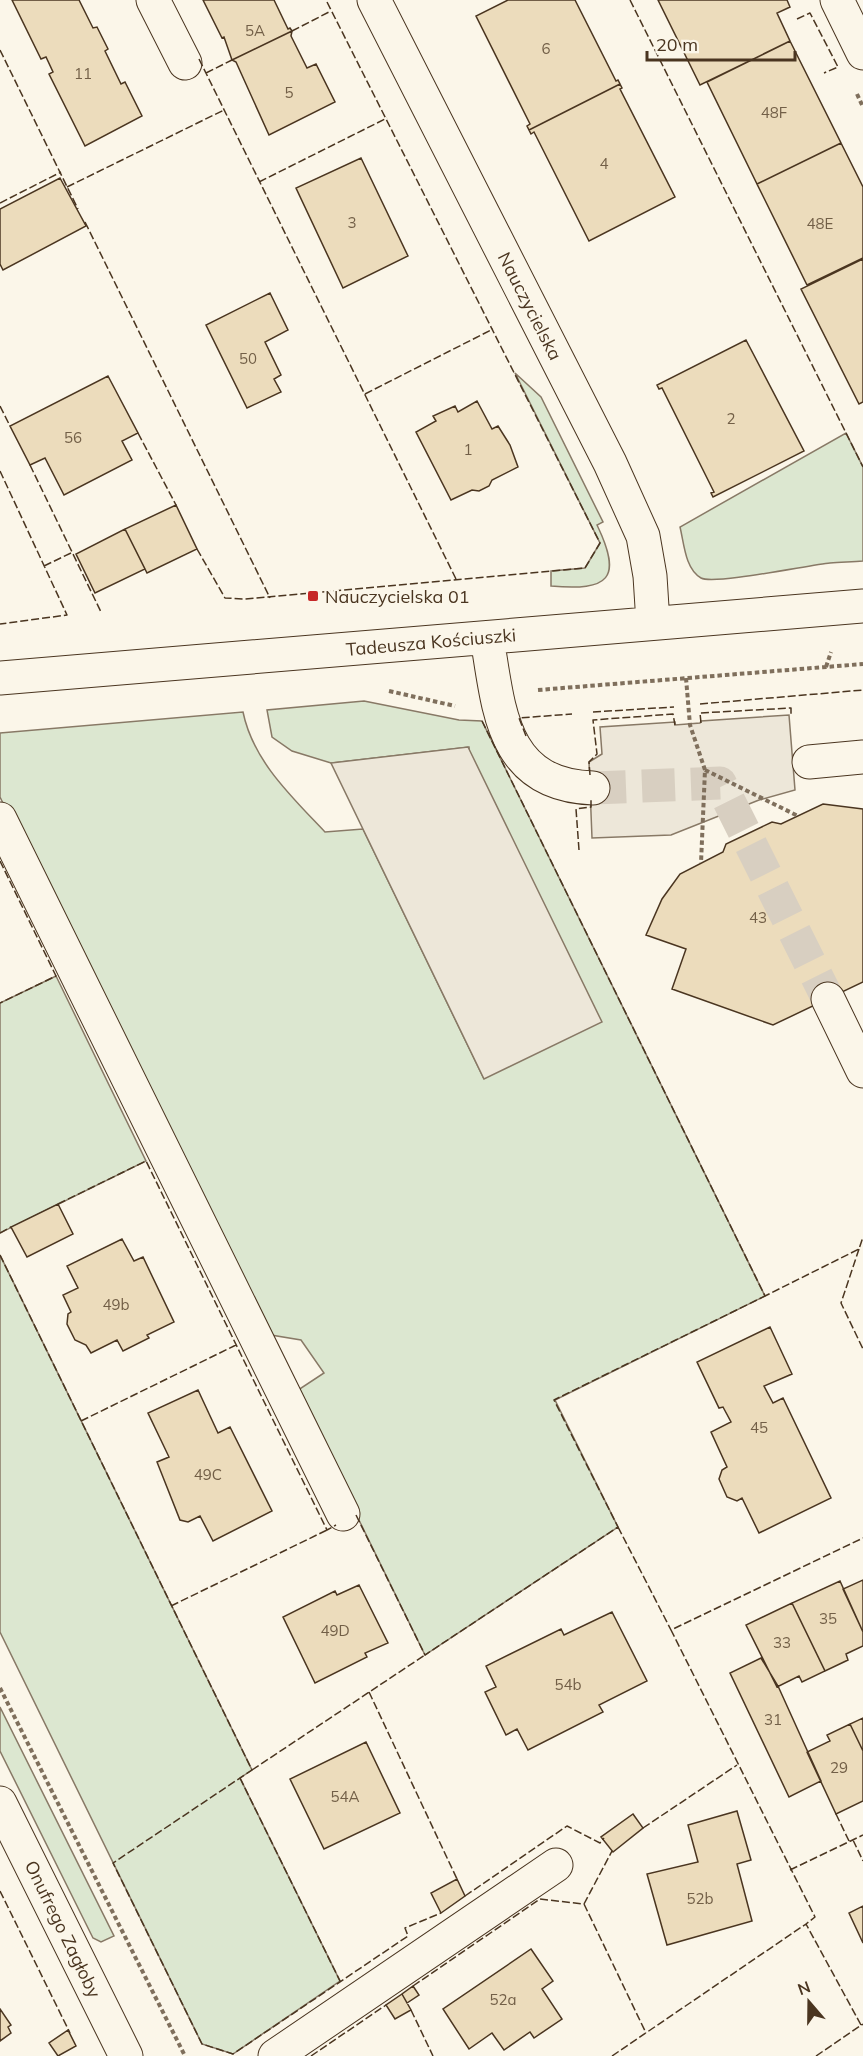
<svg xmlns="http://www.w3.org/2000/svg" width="863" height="2056" font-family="Mulish,sans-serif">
<rect width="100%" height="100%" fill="#fbf6e9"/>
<path fill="#dce7d0" stroke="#887966" stroke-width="1.5" d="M515,373L541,397L603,522L597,525C623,579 609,591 551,586V571L585,568L600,543Z
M846,433L863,467V561C852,562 841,562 830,563C809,565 714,585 701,578C685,569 684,543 680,527Z
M364,701L459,720L482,721L765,1296L555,1400L618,1527L425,1655L356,1514L292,1394L324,1373L301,1340L265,1334L0,797V733L243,712C253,761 292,797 325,832L363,829L484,1079L469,747L331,763L292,751L272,737L267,710Z
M56,976L146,1161L0,1233V1003Z
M0,1255L252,1770L240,1778L340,1981L233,2054L202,2044L0,1632Z
M0,1707L114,1936L101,1942L93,1938L0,1751Z"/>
<path fill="#ede7d9" stroke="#887966" stroke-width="1.5" d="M789,715L795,790L759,800L671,835L592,838L589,762L602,754L600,727L675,722V725L700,723L701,721Z
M468,747L602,1022L484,1079L331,763Z"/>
<path fill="#ecdcbc" stroke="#4a3520" stroke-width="1.5" d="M12,0H79L93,28L97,27L108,49L105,51L121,84L125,82L142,116L85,146L49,74L53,72L46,57L41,59Z
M203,0H274L288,29L290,28L292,31L232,60L224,37L222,38Z
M508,0H575L616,81L618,80L620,84L529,130L527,126L530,124L476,16Z
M658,0H787L790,7L777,13L790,41L700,85Z
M292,31L291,36L307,68L316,64L335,102L269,135L236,62L232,60Z
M790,41L841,143L757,184L707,82Z
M620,84L622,88L620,89L675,197L589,241L534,132L531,134L529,130Z
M841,143L863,187V258L807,285L757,184Z
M361,158L408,256L343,288L296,188Z
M60,178L86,226L3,270L0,264V209Z
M863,259V402L859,404L801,289Z
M270,293L288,330L265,342L281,375L274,379L281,392L247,408L206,325Z
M746,340L804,451L713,497L711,493L714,492L662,388L659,389L657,385Z
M108,376L138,433L122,441L132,460L64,495L45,458L30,465L10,426Z
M477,401L492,429L498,426L510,445L518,467L492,480L489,486L479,491L472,490L451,500L416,432L436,421L433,416L455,406L458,412Z
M176,505L197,549L147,573L125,529Z
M125,529L145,569L95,593L76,554Z
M823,804L863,809V982L773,1025L672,989L686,949L646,935L662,899L680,874L723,852L726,844L772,822L781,824Z
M58,1204L73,1234L27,1257L11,1227Z
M122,1239L134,1261L143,1257L174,1322L147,1335L149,1338L123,1351L117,1340L91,1353L86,1345L75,1340L67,1324L68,1314L71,1312L63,1295L78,1288L67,1266Z
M770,1327L792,1374L764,1386L773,1403L783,1398L831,1498L759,1533L742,1498L737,1501L727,1497L719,1479L722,1470L727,1467L711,1432L731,1422L723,1407L719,1408L697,1362Z
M198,1390L218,1433L230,1427L272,1511L213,1541L200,1516L188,1522L180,1520L157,1462L169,1457L148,1413Z
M863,1580V1632L843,1589Z
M840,1581L863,1632V1646L846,1654L848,1660L825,1671L792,1603Z
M359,1585L388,1643L365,1653L367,1657L315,1683L283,1617L335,1591L337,1595Z
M792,1603L825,1671L802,1682L799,1676L777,1687L746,1625Z
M612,1612L647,1681L599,1705L603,1712L528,1750L517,1729L506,1735L485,1692L496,1687L486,1666L561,1629L564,1635Z
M761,1658L778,1686L821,1781L789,1797L730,1673Z
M863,1718V1751L850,1724Z
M850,1724L863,1751V1801L836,1814L807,1752L830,1741L827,1735Z
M366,1742L400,1813L324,1849L290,1779Z
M737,1811L751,1860L737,1864L752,1921L667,1945L647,1874L698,1862L688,1825Z
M633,1814L643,1828L613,1852L601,1837Z
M457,1879L465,1896L441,1913L431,1893Z
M863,1906V1943L849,1913Z
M531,1949L553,1981L542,1989L562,2019L534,2038L530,2032L504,2050L492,2033L469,2049L443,2009Z
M413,1986L419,1995L407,2003L402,1994Z
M402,1994L411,2010L395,2019L386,2005Z
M0,2009L11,2025L8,2027L11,2033L0,2041Z
M68,2030L76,2046L58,2056L49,2043Z"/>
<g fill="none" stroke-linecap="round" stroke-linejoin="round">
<path stroke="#d8cfc1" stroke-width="33" stroke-dasharray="33 16" stroke-linecap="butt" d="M593,788L720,783L828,999"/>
<defs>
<path id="minor" d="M153,0L185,63
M374,0L610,463L643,536L650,576L653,623
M837,0L863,53
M487,638C499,709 501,785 593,788
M0,678L863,606
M809,762L863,757
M0,819L343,1514
M828,999L863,1071
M0,1803L126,2056
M275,2056L556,1865"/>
</defs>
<use href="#minor" stroke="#4a3520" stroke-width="35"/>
<path stroke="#7f6f5c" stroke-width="4" stroke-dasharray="4.5 3" stroke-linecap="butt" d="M857,94L863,107
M826,667L831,652
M686,678L690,725L705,770L701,863
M538,690L863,664
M389,691L455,706
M705,770L798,816
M0,1688L185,2056"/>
<use href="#minor" stroke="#fbf6e9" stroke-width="33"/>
<path stroke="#4a3520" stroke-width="1.5" stroke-dasharray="8 3" stroke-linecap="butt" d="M630,0L863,467
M797,19L810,13L838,67L824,73
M292,31L331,11
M0,50L78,209
M199,59L456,579
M206,73L232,60
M259,182L387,118
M67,187L224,110
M0,203L61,172
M85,222L270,598
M365,394L493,329
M0,406L10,426
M138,433L176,505
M30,465L101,612
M0,471L67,615L0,624
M197,549L225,598L245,599L585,568L600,543L326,0
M44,566L73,552
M700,704L863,690
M593,712L674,707
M482,721L765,1296L859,1249L863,1237
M701,723L700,713L791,708V716
M526,736L519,718L572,714
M590,775L589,762L597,754L593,720L673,714L675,725
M579,850L576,809L591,807V799
M0,861L56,976L0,1003
M58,1204L146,1161L327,1530L336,1525
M0,1233L11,1227
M859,1249L841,1303L863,1349
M0,1255L252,1770L113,1863L202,2044L233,2054L408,1936L405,1928L441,1913
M81,1421L236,1345
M356,1515L425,1655L618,1527L554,1400L765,1296
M618,1527L671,1630
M171,1606L327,1530
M369,1692L457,1879
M252,1770L425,1655
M240,1778L340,1981
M836,1814L849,1841
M643,1828L737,1765
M853,1840L863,1861
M790,1870L863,1835
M0,1891L70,2033
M465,1896L567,1826L600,1843L604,1838
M584,1904L646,2033
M413,1986L540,1899L584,1904L612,1851
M411,2010L433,2056
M861,2025L806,1924L815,1917L671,1630L863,1538
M311,2056L386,2005
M612,2056L806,1924
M816,2056L863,2024"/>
</g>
<rect fill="#c62828" stroke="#fbf6e9" stroke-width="2" x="307" y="590" width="12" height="12" rx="3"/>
<g text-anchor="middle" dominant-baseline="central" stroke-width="4.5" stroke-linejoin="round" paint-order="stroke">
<g font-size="15" fill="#725f47">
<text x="255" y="30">5A</text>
<text x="546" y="48">6</text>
<text x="83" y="73">11</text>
<text x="289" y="92">5</text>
<text x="774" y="112">48F</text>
<text x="604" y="163">4</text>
<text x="352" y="222">3</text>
<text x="820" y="223">48E</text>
<text x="248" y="358">50</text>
<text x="731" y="418">2</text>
<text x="73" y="437">56</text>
<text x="468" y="449">1</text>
<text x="758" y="917">43</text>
<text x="116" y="1304">49b</text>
<text x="759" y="1427">45</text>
<text x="208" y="1474">49C</text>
<text x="828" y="1618">35</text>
<text x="335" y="1630">49D</text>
<text x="782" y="1642">33</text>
<text x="568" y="1684">54b</text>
<text x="773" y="1719">31</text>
<text x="839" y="1767">29</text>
<text x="345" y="1796">54A</text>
<text x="700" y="1898">52b</text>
<text x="503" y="1999">52a</text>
</g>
<g font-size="18" fill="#4a3520" stroke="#fbf6e9">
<text transform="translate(530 306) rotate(63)">Nauczycielska</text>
<text transform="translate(431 642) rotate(-5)">Tadeusza Kościuszki</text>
<text transform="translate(63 1929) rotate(64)">Onufrego Zagłoby</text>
</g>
<g font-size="18" fill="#4a3520" stroke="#fbf6e9" text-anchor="start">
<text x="325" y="596">Nauczycielska 01</text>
</g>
</g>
<g transform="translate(809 2002) rotate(340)" stroke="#fbf6e9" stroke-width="4.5" paint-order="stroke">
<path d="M0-4.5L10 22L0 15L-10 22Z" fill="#4a3520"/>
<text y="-9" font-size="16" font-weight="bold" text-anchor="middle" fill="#4a3520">N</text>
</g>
<path d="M647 51v9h148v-9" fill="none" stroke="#4a3520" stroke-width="3"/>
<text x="656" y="51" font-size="18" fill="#4a3520" stroke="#fbf6e9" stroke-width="4.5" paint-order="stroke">20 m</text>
</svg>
